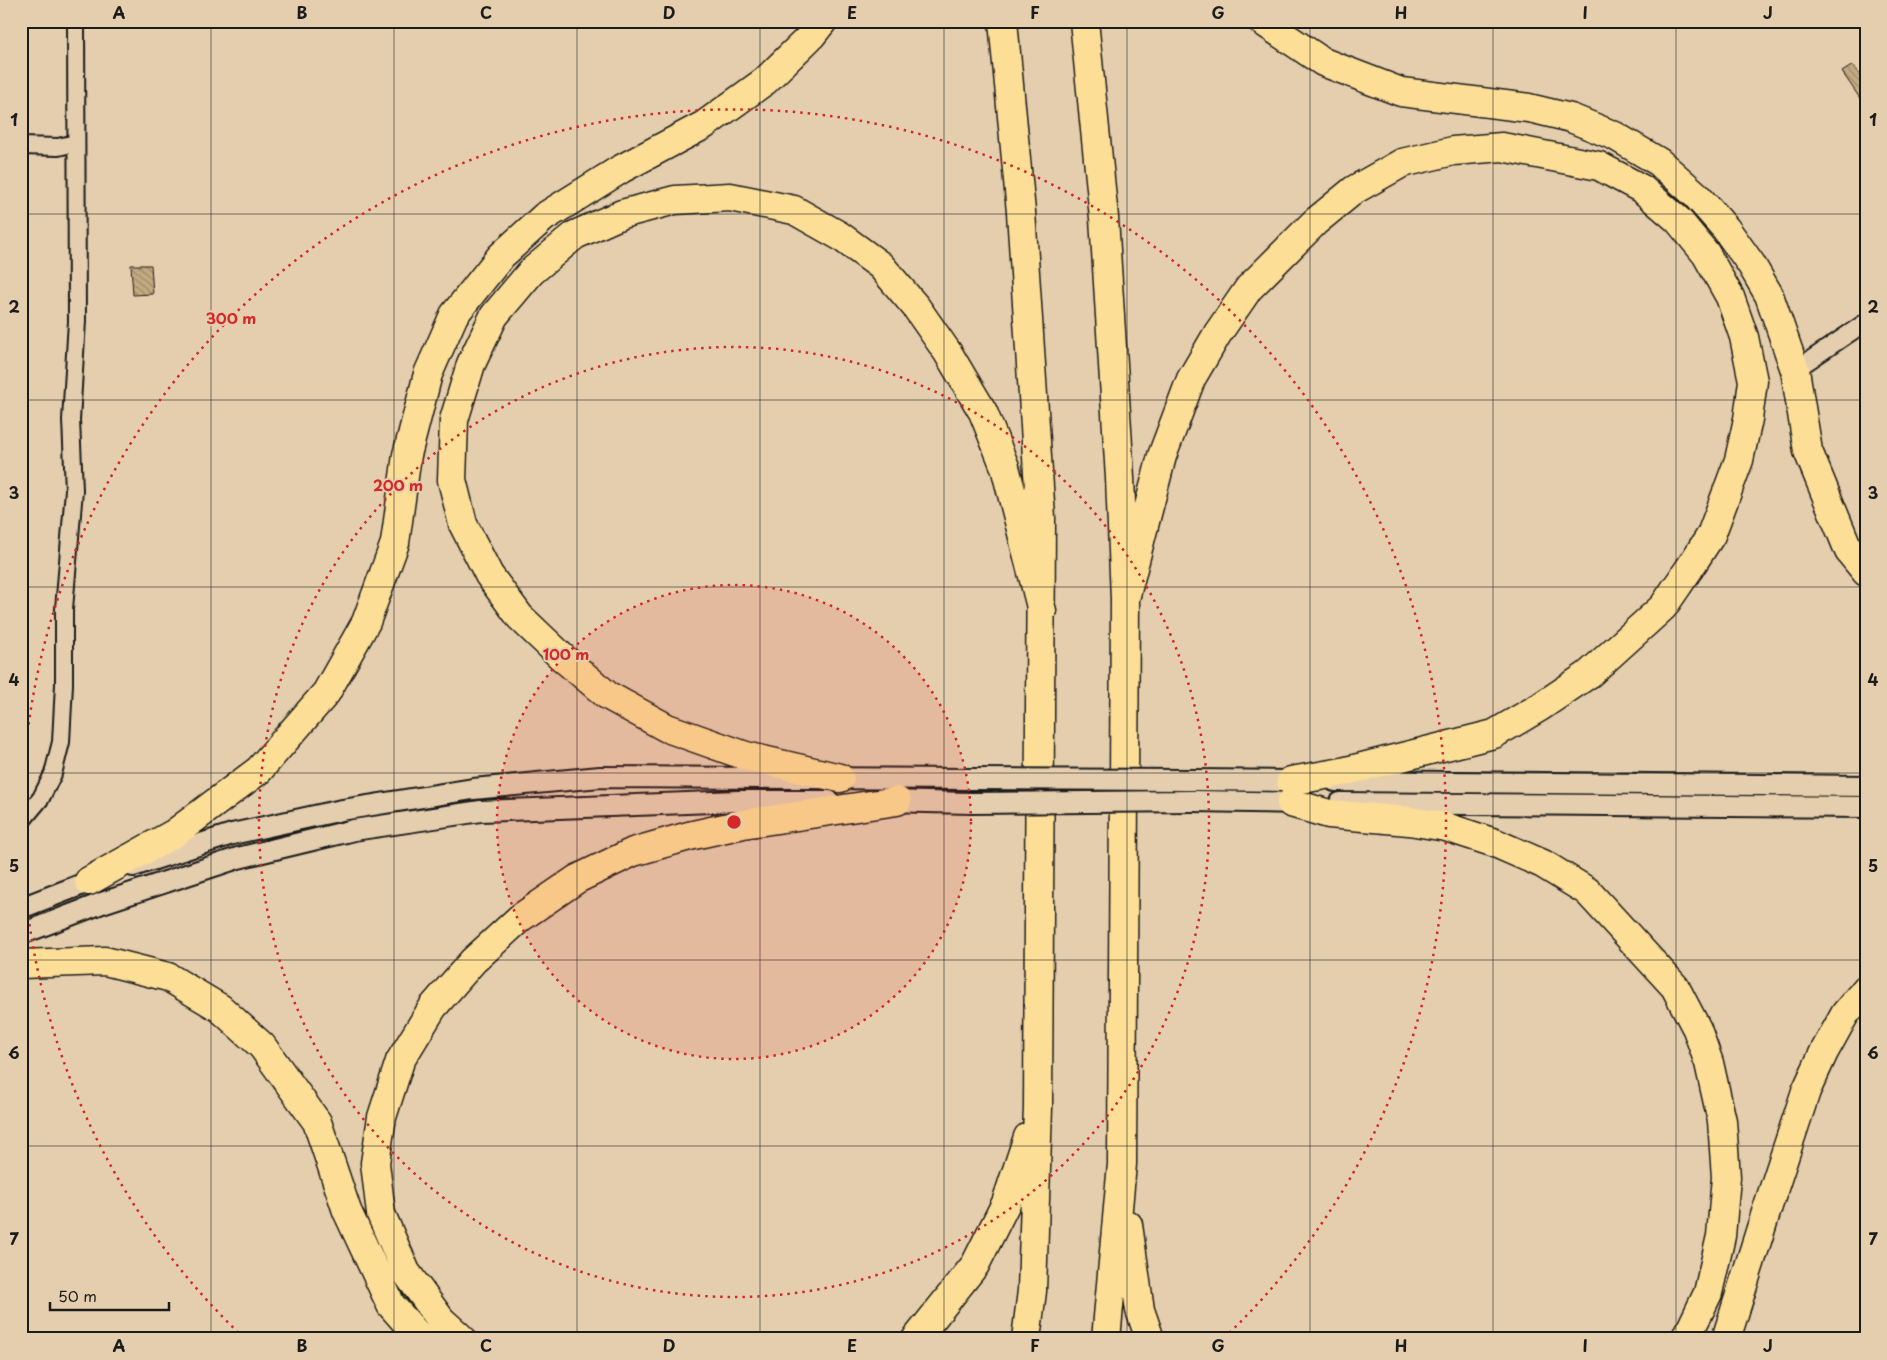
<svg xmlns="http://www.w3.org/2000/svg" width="1887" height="1360" font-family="'Playpen Sans',sans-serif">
<defs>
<pattern id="building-back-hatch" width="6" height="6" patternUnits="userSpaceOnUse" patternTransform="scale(1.25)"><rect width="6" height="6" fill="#c3aa80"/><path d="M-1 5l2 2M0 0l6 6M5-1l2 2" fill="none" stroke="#9e8a68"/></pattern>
</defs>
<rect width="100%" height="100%" fill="#e5ceae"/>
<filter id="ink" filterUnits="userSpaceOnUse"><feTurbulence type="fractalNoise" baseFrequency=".02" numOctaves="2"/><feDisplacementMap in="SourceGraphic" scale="10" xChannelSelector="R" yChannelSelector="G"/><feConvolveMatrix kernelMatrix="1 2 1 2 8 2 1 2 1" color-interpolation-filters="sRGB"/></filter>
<g filter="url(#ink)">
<path fill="url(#building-back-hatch)" stroke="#1c1c1c" d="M1853,65L1866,84V107L1842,72Z
M131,265H151L153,294L133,295Z"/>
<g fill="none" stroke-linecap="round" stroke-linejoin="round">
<defs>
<path id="minor" d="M21,146L58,147L76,143
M1795,370L1866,322
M21,822L41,798L53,774L61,742L64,684V609L74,490L71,420L77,321L76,21"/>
<path id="tertiary" d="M1192,780L1304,781
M1335,781L1866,786
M883,801L971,803
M1193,801L1304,803
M1340,803L1866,807
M133,866L232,834L342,810L473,789L600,777L971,779
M21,908L101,877
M21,934L102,903L238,858L354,830L481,811L738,801H829"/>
<path id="motorway" d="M1003,21L1021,212L1041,518L1038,1107L1032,1291L1026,1339
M1084,21L1104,218L1120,478L1125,599L1122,1164L1106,1339
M1262,21L1323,62L1401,92L1529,108L1571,118L1615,136L1659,162L1696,195L1726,229L1751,264L1769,295L1795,370L1808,451L1849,551L1866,572
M1125,599L1162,456L1191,379L1218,333L1249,288L1315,222L1354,190L1402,163L1453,151L1502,147L1599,166L1642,189L1678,220L1706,254L1730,297L1744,337L1753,381L1748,419L1739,460L1711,535L1689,569L1663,607L1589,674L1540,707L1494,734L1342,772L1291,781
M840,778L746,756L667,728L607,695L563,658L520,617L489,575L463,524L452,480L454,420L471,364L494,316L531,272L575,235L622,214L675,200L730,197L794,210L840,236L881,266L916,307L948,353L983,412L1005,467L1042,611
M1291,803L1329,814L1409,821L1446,827L1495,843L1543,864L1587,891L1675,987L1697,1029L1709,1063L1722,1121L1726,1177L1721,1236L1708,1293L1686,1339
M89,881L175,833L259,770L326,693L366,622L395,543L407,455L428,374L454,315L501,256L544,217L621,169L704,125L765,81L811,36L823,21
M21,964L105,961L168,977L220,1008L262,1046L317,1122L347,1211L391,1305L421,1339
M1128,1225L1140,1310L1150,1339
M462,1339L441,1320L406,1272L381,1214L375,1163L382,1117L400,1061L433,1007L473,961L520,918L577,879L633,852L689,836L743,824L897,801
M916,1339L975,1265L1006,1203L1028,1137
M1726,1339L1769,1203L1806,1091L1824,1052L1845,1014L1866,989"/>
</defs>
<use href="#minor" stroke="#1c1c1c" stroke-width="20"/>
<use href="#tertiary" stroke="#1c1c1c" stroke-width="24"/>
<use href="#motorway" stroke="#1c1c1c" stroke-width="31"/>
<use href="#minor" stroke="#e5ceae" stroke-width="16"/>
<use href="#tertiary" stroke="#e5ceae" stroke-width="20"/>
<use href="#motorway" stroke="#fcde96" stroke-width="28"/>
<defs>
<path id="tertiary-bridge" d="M971,779L1192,780
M971,803L1193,801"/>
</defs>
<use href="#tertiary-bridge" stroke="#1c1c1c" stroke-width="24" stroke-linecap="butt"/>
<use href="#tertiary-bridge" stroke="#e5ceae" stroke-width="20"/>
</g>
</g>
<path fill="none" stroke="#1c1c1c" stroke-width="1" stroke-opacity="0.55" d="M211,21V1339M394,21V1339M577,21V1339M760,21V1339M944,21V1339M1127,21V1339M1310,21V1339M1493,21V1339M1676,21V1339M21,214H1866M21,400H1866M21,587H1866M21,773H1866M21,960H1866M21,1146H1866"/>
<circle cx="734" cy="822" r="237" fill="#d62828" fill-opacity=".12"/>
<g fill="none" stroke="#d62828" stroke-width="2.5" stroke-dasharray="2.5 5">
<circle cx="734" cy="822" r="237"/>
<circle cx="734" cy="822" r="475"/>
<path d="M244 1338A712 712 0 1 1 1224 1338"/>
</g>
<circle cx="734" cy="822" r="8" fill="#d62828" stroke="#e5ceae" stroke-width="2.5"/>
<g font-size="15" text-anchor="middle" font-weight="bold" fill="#d62828" stroke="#e5ceae" stroke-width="4" stroke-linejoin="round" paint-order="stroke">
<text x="231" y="324">300 m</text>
<text x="398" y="491">200 m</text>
<text x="566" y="660">100 m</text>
</g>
<rect width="1887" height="1360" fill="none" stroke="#e5ceae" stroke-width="55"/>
<path d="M50 1302v8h119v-8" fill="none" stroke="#1c1c1c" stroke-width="2.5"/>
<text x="58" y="1302" font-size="15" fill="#1c1c1c" stroke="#e5ceae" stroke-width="4" paint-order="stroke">50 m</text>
<rect x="28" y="28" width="1832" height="1304" fill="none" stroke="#1c1c1c" stroke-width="2"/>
<g font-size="16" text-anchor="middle" font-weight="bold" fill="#1c1c1c">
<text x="119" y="19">A</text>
<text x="302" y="19">B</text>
<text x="486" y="19">C</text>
<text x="669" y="19">D</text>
<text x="852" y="19">E</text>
<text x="1035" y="19">F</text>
<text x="1218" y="19">G</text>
<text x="1401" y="19">H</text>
<text x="1585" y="19">I</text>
<text x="1768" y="19">J</text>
<text x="14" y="126">1</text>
<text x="1873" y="126">1</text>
<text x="14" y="313">2</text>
<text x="1873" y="313">2</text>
<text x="14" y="499">3</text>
<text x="1873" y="499">3</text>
<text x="14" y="686">4</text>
<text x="1873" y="686">4</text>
<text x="14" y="872">5</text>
<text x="1873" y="872">5</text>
<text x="14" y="1059">6</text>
<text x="1873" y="1059">6</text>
<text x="14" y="1245">7</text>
<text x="1873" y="1245">7</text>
<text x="119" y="1352">A</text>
<text x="302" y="1352">B</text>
<text x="486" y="1352">C</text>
<text x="669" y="1352">D</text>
<text x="852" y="1352">E</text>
<text x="1035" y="1352">F</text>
<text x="1218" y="1352">G</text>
<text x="1401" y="1352">H</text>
<text x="1585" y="1352">I</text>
<text x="1768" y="1352">J</text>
</g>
</svg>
